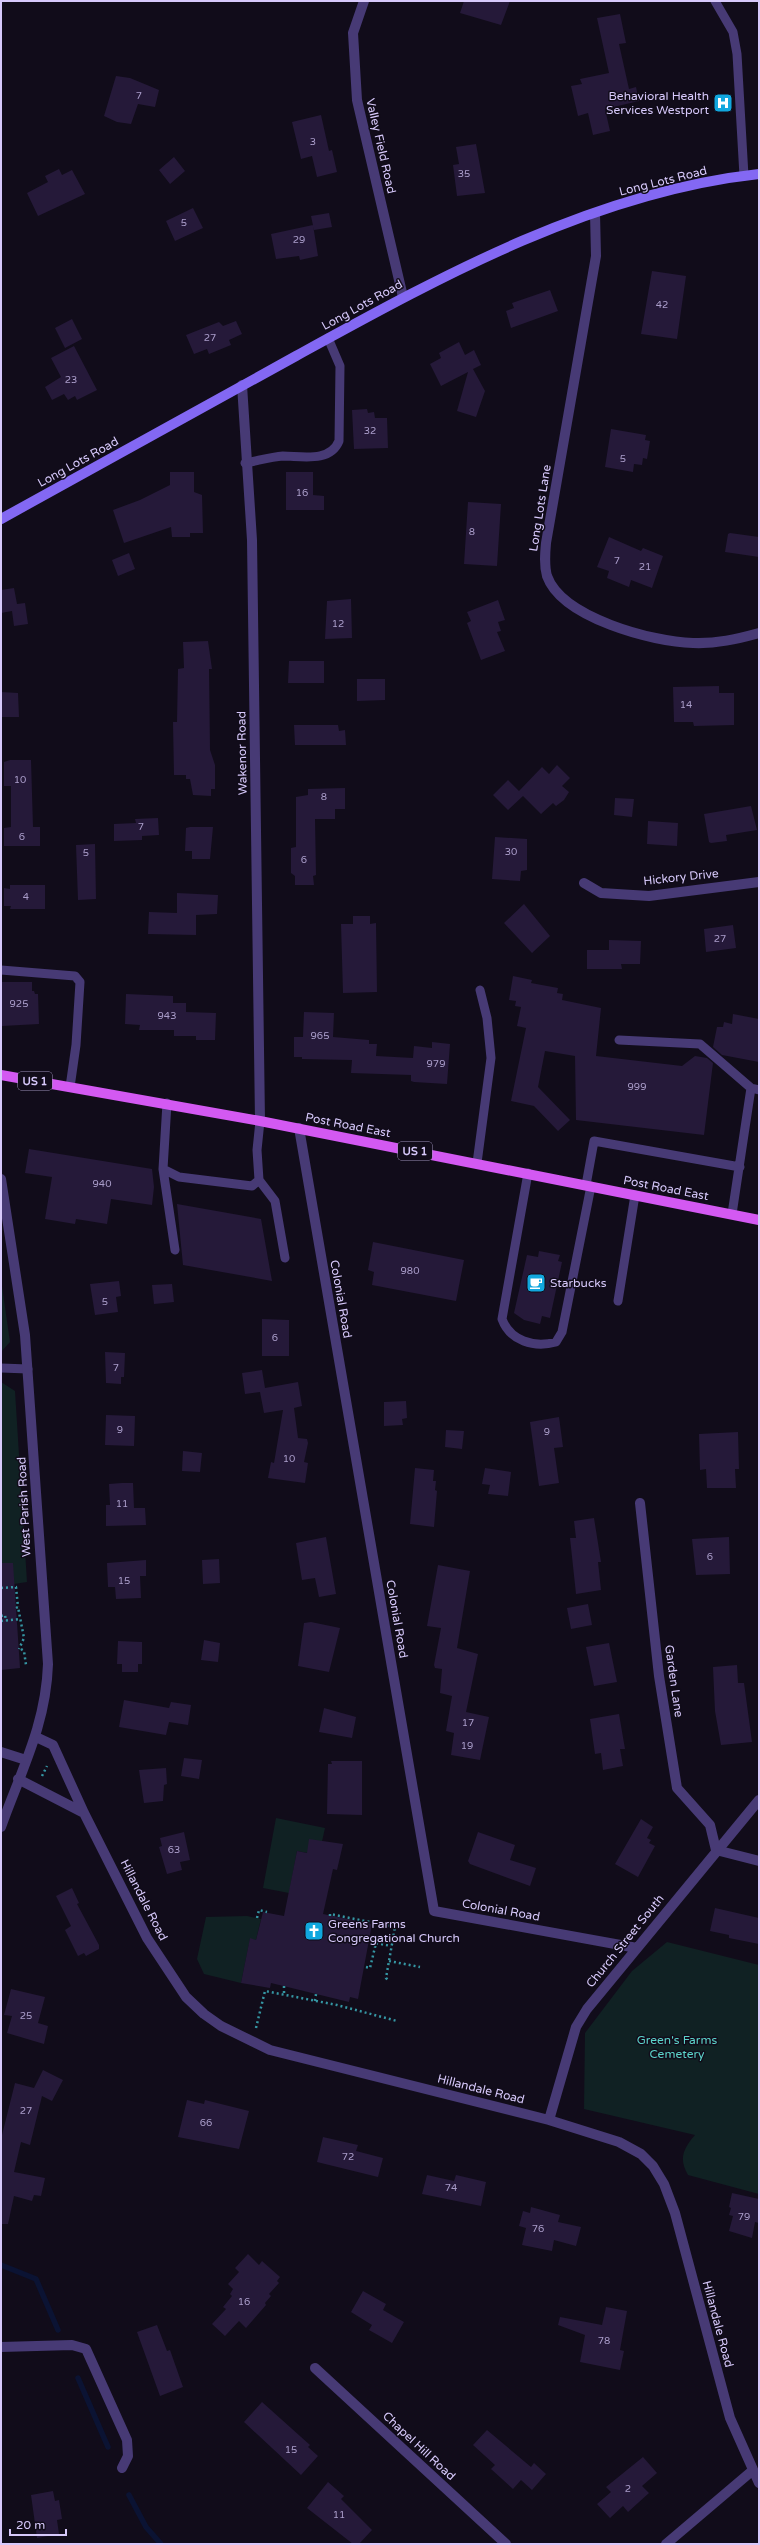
<svg xmlns="http://www.w3.org/2000/svg" width="760" height="2545" font-family="'Varela Round',sans-serif">
<rect width="100%" height="100%" fill="#110c1a"/>
<path fill="#102123" d="M1,1279L10,1342L1,1352Z
M1,1382L15,1391L27,1582L1,1586Z
M276,1818L325,1828L319,1855L297,1851L289,1893L263,1888Z
M247,1916L261,1919L256,1940L250,1939L241,1983L204,1974L197,1959L206,1917Z
M667,1942L759,1965V2194L688,2175C678,2158 684,2148 695,2135L584,2109L585,2033L632,1971Z"/>
<g fill="none" stroke-linecap="round" stroke-linejoin="round">
<path stroke="#0b1333" stroke-width="5.5" d="M1,2265L36,2279L58,2330
M78,2378L108,2447
M129,2495L146,2527L161,2544"/>
</g>
<path fill="#251939" d="M464,1H510L501,25L460,13Z
M620,14L626,43L619,44L629,89L636,87L639,101L605,109L610,131L593,135L588,113L578,116L571,86L582,84L580,79L609,73L597,18Z
M116,76L130,78L159,90L155,107L138,104L131,124L117,122L104,116Z
M321,115L329,151L332,150L337,172L317,177L312,156L301,159L292,122Z
M476,144L485,193L457,196L453,165L459,164L456,147Z
M174,157L185,171L170,184L159,170Z
M59,169L62,175L72,170L85,194L38,216L27,193L48,182L45,176Z
M193,208L203,228L175,241L166,221Z
M329,213L332,227L314,230L311,216Z
M313,225L318,256L300,260L299,256L276,259L271,234Z
M652,271L686,276L677,339L641,334Z
M550,290L558,311L511,328L506,311L514,308L512,303Z
M72,319L82,339L65,348L55,328Z
M236,321L242,334L229,340L231,345L209,354L207,349L194,354L186,335L219,322L223,326Z
M459,342L465,355L474,350L481,365L473,369L485,391L476,417L457,411L468,372L441,386L430,364L441,358L439,353Z
M74,346L97,390L77,400L75,396L68,400L64,394L52,400L45,387L61,377L51,358Z
M367,409L368,413L374,412L375,418H387L388,448L354,449L352,410Z
M611,429L646,435L645,440L650,441L647,459L643,458L642,465L634,464L633,472L605,467Z
M170,472H194V492L202,495L203,533H190V537H172L171,527L124,543L113,510L140,500L170,485Z
M286,472H313V495L324,496V510H286Z
M468,502L501,504L497,566L464,564Z
M730,533L759,537V557L725,552L728,534Z
M609,537L641,551L643,548L663,556L652,588L631,580L629,587L607,578L609,571L597,567Z
M129,553L135,569L118,576L112,560Z
M14,588L17,604L25,603L28,624L14,626L12,611L1,613V590Z
M351,599L352,638L325,639L327,601Z
M498,600L505,620L498,622L501,631L497,632L505,651L481,660L467,623L471,621L467,612Z
M208,641L212,669H209L210,750L215,765V789H211V796L193,795L190,779H186V775H174L173,722H177L178,669L184,668L183,642Z
M289,661H324V683H288Z
M357,679H385V700L357,701Z
M719,686V693H734V725L694,726L693,722H674L673,687Z
M1,692L18,693L19,717H1Z
M294,725H338L339,731L345,730L346,745H295Z
M10,760H31L33,827H40V846H4V828L11,827V786H4V762Z
M557,765L570,778L562,786L569,792L564,800L556,806L553,803L541,814L523,796L508,810L493,795L508,780L519,791L542,767L549,774Z
M345,788V809H335V819H315L316,875L313,876L314,885H295V876L291,873V848L296,847V797L308,795V789Z
M615,798L634,799L632,817L614,815Z
M751,806L757,830L726,835L727,841L711,843L709,842L704,814Z
M158,818L159,835L142,836V840L114,841V824L136,823L135,819Z
M648,821L678,823L677,846L647,844Z
M190,827H213L210,859H192V851H185L186,828Z
M495,837L527,839V870L521,871L520,881L492,879Z
M95,844L96,899L78,900L76,845Z
M10,885H45V909H10L11,906H4V888L10,889Z
M177,893L218,895L217,914L196,915V935L148,934L149,912L177,913Z
M524,904L550,936L532,953L504,923Z
M353,916H370V924L376,923L377,992L343,993L341,924H353Z
M733,925L736,948L706,952L704,929Z
M609,940L641,941L640,964H621L622,969H587V950H609Z
M513,976L532,980L531,983L558,988L557,993L563,994L562,1000L601,1008L596,1056L682,1066L695,1056L707,1058L713,1063L704,1135L576,1120L575,1056L545,1051L538,1087L570,1120L558,1131L534,1106L511,1101L526,1028L517,1026L521,1007L515,1006L516,1001L509,1000Z
M1,982H32V991H34L35,994H38L39,1024L2,1026Z
M126,994L173,996V1003H186V1012L216,1013L215,1040H196V1036H174V1030H139L140,1025L125,1024Z
M304,1012L334,1013L333,1037L369,1040V1044H377L376,1056L413,1058L414,1046L432,1048V1042L450,1044L447,1084L414,1082L411,1081V1075L351,1073L352,1060L302,1059V1057H294V1037H303Z
M733,1014L759,1019V1062L722,1055L713,1047L717,1027H723L724,1022L732,1024Z
M29,1149L152,1169L154,1187L152,1205L111,1199L107,1224L76,1219L75,1224L45,1219L52,1177L25,1173Z
M177,1204L261,1219L272,1281L183,1265Z
M373,1242L464,1260L456,1301L372,1285L374,1272L368,1270Z
M539,1251L560,1255L558,1261L562,1262L550,1318L542,1316L540,1324L524,1320L514,1313L527,1255L538,1257Z
M119,1281L121,1296L116,1297L118,1312L95,1315L90,1284Z
M172,1284L174,1302L154,1304L152,1285Z
M262,1319L289,1320V1356H262Z
M105,1352L125,1353L124,1377H121V1384L106,1383Z
M262,1370L265,1388L298,1382L302,1406L294,1408L298,1438L307,1439L308,1443L304,1462L308,1463L305,1483L268,1478L271,1462L274,1463L283,1410L264,1413L260,1392L245,1394L242,1373Z
M406,1401L407,1418L402,1419L403,1425L384,1426V1402Z
M106,1415L135,1416L134,1446L105,1445Z
M559,1417L563,1447L554,1448L559,1483L539,1486L530,1422Z
M446,1430L464,1431L462,1449L445,1447Z
M738,1432L739,1469H735L736,1488H707L706,1469L700,1470L699,1434Z
M183,1451L202,1453L200,1472L182,1471Z
M415,1468L434,1470L433,1481H436L435,1490L437,1491L434,1527L410,1524Z
M485,1468L511,1472L508,1496L488,1494L490,1485L482,1484Z
M122,1483H133L134,1508H145L146,1525L106,1526V1505H110L109,1484Z
M594,1518L601,1562H598L601,1590L576,1594L570,1538H576L574,1521Z
M326,1537L336,1594L319,1597L315,1578L302,1580L296,1543Z
M729,1537L730,1574L696,1575L692,1539Z
M219,1559L220,1583L203,1584L202,1560Z
M146,1560V1576H140L141,1598L116,1599L115,1587H108L107,1563Z
M1,1563H13L20,1668L1,1670Z
M438,1565L470,1571L457,1648L478,1654L466,1712L489,1717L480,1760L451,1755L454,1733L446,1731L452,1696L440,1693L442,1669L435,1668L434,1665L441,1628L427,1626Z
M588,1604L592,1625L571,1629L567,1608Z
M311,1622L340,1628L329,1672L298,1666L304,1623Z
M204,1640L220,1643L218,1662L201,1660Z
M118,1641L142,1642V1664H138V1672H122V1664H117Z
M609,1643L617,1682L594,1686L586,1647Z
M737,1665L738,1683H744L752,1742L721,1745L715,1711L713,1667Z
M124,1700L169,1708L171,1702L191,1705L188,1725L169,1722L166,1735L119,1727Z
M324,1708L356,1717L352,1738L319,1732Z
M619,1714L625,1749H620L623,1766L603,1770L601,1753L595,1754L590,1719Z
M184,1758L202,1760L199,1779L181,1776Z
M331,1761H362V1815L327,1814L328,1764H332Z
M166,1768L167,1784L164,1785L163,1801L144,1803L139,1770Z
M641,1819L653,1827L647,1838L651,1840L649,1843L655,1846L638,1877L615,1864Z
M184,1832L190,1860L180,1862L182,1870L167,1874L159,1847L162,1846L160,1838Z
M478,1832L515,1845L510,1860L536,1868L530,1886L470,1864L468,1861Z
M309,1839L343,1844L337,1870L333,1869L323,1914L372,1924L358,1999L350,1997L349,2002L271,1983L270,1988L241,1983L250,1938L256,1940L263,1912L284,1916L297,1851L307,1853Z
M72,1888L79,1903L77,1904L99,1945V1949L86,1956L84,1953L78,1956L65,1930L71,1926L56,1896Z
M715,1908L759,1918V1944L729,1938V1935L710,1931Z
M11,1989L45,1997L38,2023L48,2026L44,2044L7,2033L12,2016L4,2015Z
M43,2070L63,2080L52,2101L42,2096L30,2145L21,2142L14,2172L45,2178L41,2196L34,2195L32,2201L14,2196L8,2224H1V2139L15,2083L34,2088Z
M187,2100L204,2104L205,2100L249,2111L239,2149L178,2137Z
M323,2137L358,2145L356,2151L383,2158L378,2177L317,2162Z
M427,2175L454,2181L456,2175L486,2182L481,2206L422,2194Z
M732,2193L759,2199V2223L755,2222L752,2238L729,2231L733,2216L729,2215L731,2208L729,2207Z
M531,2207L560,2215L558,2222L581,2227L576,2246L554,2240L552,2251L522,2245L526,2228L519,2226L523,2211L530,2213Z
M248,2254L259,2265L262,2261L280,2277L277,2281L279,2283L269,2294L271,2296L265,2303L266,2305L246,2328L239,2321L225,2336L212,2324L226,2309L223,2307L232,2296L230,2294L233,2289L228,2284L239,2272L235,2268Z
M363,2291L386,2304L383,2310L404,2322L392,2343L369,2330L372,2325L351,2312Z
M606,2307L627,2311L620,2350L624,2351L620,2370L580,2362L585,2335L558,2325L560,2317L602,2325Z
M157,2325L167,2351L170,2350L183,2387L160,2396L137,2332Z
M262,2402L310,2445L308,2447L318,2456L301,2475L244,2422Z
M487,2430L531,2467L534,2463L546,2474L532,2490L521,2480L513,2489L491,2469L495,2465L473,2445Z
M643,2457L657,2473L642,2486L649,2493L628,2512L623,2506L610,2518L597,2504L611,2492L606,2487Z
M328,2482L344,2496L341,2499L372,2530L359,2544H353L307,2508Z
M53,2491L55,2501L59,2500L62,2519L57,2520L59,2534L37,2538L31,2495Z"/>
<g fill="none" stroke-linecap="round" stroke-linejoin="round">
<path stroke="#3596a3" stroke-width="2.5" stroke-dasharray="2 3" stroke-linecap="butt" d="M1,1588L16,1587L18,1607
M16,1608L18,1607L24,1638L19,1649
M1,1616L5,1615L6,1621
M1,1621L20,1619
M21,1649L24,1651L26,1665
M42,1776L47,1766
M330,1916V1914L395,1927L386,1978L388,1980
M257,1918L259,1910L267,1912
M389,1961L420,1967
M366,1967L370,1968L376,1943L391,1946
M284,1986V1994
M315,2001L316,1994
M256,2028L265,1991L337,2005L397,2021"/>
<path stroke="#473a75" stroke-width="9" d="M715,1L733,32L737,54L744,176
M245,463C257,461 270,457 283,456C301,456 330,463 339,441L340,366L328,338
M1,970L75,976L80,982L76,1045L70,1087
M619,1040L700,1044L751,1088
M167,1103L163,1169L179,1177L252,1186L259,1180L257,1150L260,1121
M477,1163L491,1058L487,1018L480,990
M163,1169L175,1250
M528,1173L502,1319C510,1341 534,1348 556,1342L562,1332L591,1186
M259,1180L275,1201L285,1258
M586,1185L594,1141L740,1167
M732,1214L751,1088L759,1090
M618,1301L635,1195
M1,1368L28,1369"/>
<path stroke="#473a75" stroke-width="10" d="M364,1L353,33L357,100L403,297
M595,213L596,256L546,543C545,554 544,565 547,576C562,618 653,642 693,643C716,644 737,639 759,633
M242,385L252,540L260,1121
M584,883L601,893L649,896L759,882
M299,1128L434,1911L637,1948
M1,1179L25,1335L48,1664C46,1725 21,1771 1,1827
M640,1503L659,1676L677,1788L710,1825L716,1850L759,1861
M36,1737L53,1745L84,1813L147,1938L186,1997L204,2014L221,2026L270,2050L549,2120L619,2142L641,2154L653,2166L664,2184L675,2213L730,2418L759,2483
M1,1752L26,1760
M18,1779L84,1813
M549,2120L576,2027L587,2009L759,1800
M1,2347L72,2345L86,2349L127,2440L128,2456L122,2468
M315,2368L506,2544
M666,2544L752,2471"/>
<path stroke="#8368f3" stroke-width="10" d="M1,519C99,465 197,410 296,356C440,277 593,192 759,174"/>
<path stroke="#d359f2" stroke-width="10" d="M1,1075L260,1121L759,1220"/>
</g>
<defs>
<symbol id="hospital-square" viewBox="-11 -11 22 22"><rect x="-9" y="-9" width="18" height="18" rx="4" fill="#11a7de" stroke="#110c1a"/><path d="M-5-5h3v3.5h4V-5h3V5h-3V1.5h-4V5h-3Z" fill="#fff"/></symbol>
<symbol id="cafe-square" viewBox="-11 -11 22 22"><rect x="-9" y="-9" width="18" height="18" rx="4" fill="#11a7de" stroke="#110c1a"/><path d="M-5.5-4.5H6V0H3Q3 3.5 0 3.5H-2.5Q-5.5 3.5-5.5 0ZM3-3.2v2h1.7v-2ZM-6 4.5H4V6H-6Z" fill="#fff"/></symbol>
<symbol id="church-square" viewBox="-11 -11 22 22"><rect x="-9" y="-9" width="18" height="18" rx="4" fill="#11a7de" stroke="#110c1a"/><path d="M-1.2-6h2.4v3.5h3.3v2.4h-3.3V6h-2.4V-.1h-3.3v-2.4h3.3Z" fill="#fff"/></symbol>
</defs>
<g fill-rule="evenodd">
<use href="#hospital-square" x="712" y="92" width="22" height="22"/>
<use href="#cafe-square" x="525" y="1272" width="22" height="22"/>
<use href="#church-square" x="303" y="1920" width="22" height="22"/>
</g>
<g text-anchor="middle" dominant-baseline="central" stroke-width="3" stroke-linejoin="round" paint-order="stroke">
<g font-size="10" fill="#aa9dca">
<text x="139" y="96">7</text>
<text x="313" y="142">3</text>
<text x="464" y="174">35</text>
<text x="184" y="223">5</text>
<text x="299" y="240">29</text>
<text x="662" y="305">42</text>
<text x="210" y="338">27</text>
<text x="71" y="380">23</text>
<text x="370" y="431">32</text>
<text x="623" y="459">5</text>
<text x="302" y="493">16</text>
<text x="472" y="532">8</text>
<text x="617" y="561">7</text>
<text x="645" y="567">21</text>
<text x="338" y="624">12</text>
<text x="686" y="705">14</text>
<text x="20" y="780">10</text>
<text x="324" y="797">8</text>
<text x="141" y="827">7</text>
<text x="22" y="837">6</text>
<text x="511" y="852">30</text>
<text x="86" y="853">5</text>
<text x="304" y="860">6</text>
<text x="26" y="897">4</text>
<text x="720" y="939">27</text>
<text x="19" y="1004">925</text>
<text x="167" y="1016">943</text>
<text x="320" y="1036">965</text>
<text x="436" y="1064">979</text>
<text x="637" y="1087">999</text>
<text x="102" y="1184">940</text>
<text x="410" y="1271">980</text>
<text x="105" y="1302">5</text>
<text x="275" y="1338">6</text>
<text x="116" y="1368">7</text>
<text x="120" y="1430">9</text>
<text x="547" y="1432">9</text>
<text x="289" y="1459">10</text>
<text x="122" y="1504">11</text>
<text x="710" y="1557">6</text>
<text x="124" y="1581">15</text>
<text x="468" y="1723">17</text>
<text x="467" y="1746">19</text>
<text x="174" y="1850">63</text>
<text x="26" y="2016">25</text>
<text x="26" y="2111">27</text>
<text x="206" y="2123">66</text>
<text x="348" y="2157">72</text>
<text x="451" y="2188">74</text>
<text x="744" y="2217">79</text>
<text x="538" y="2229">76</text>
<text x="244" y="2302">16</text>
<text x="604" y="2341">78</text>
<text x="291" y="2450">15</text>
<text x="628" y="2489">2</text>
<text x="339" y="2515">11</text>
</g>
<g fill="#110c1a" stroke="#9c90b8" stroke-width="1">
<rect x="18" y="1072" width="34" height="18" rx="3"/>
<rect x="398" y="1142" width="34" height="18" rx="3"/>
</g>
<g font-size="11" font-weight="bold" fill="#d7c9fb">
<text x="35" y="1081">US 1</text>
<text x="415" y="1151">US 1</text>
</g>
<g font-size="12" fill="#d7c9fb" stroke="#110c1a" text-anchor="start">
<text x="709" y="96" text-anchor="end">Behavioral Health<tspan x="709" dy="14">Services Westport</tspan></text>
<text x="550" y="1283">Starbucks</text>
<text x="328" y="1924">Greens Farms<tspan x="328" dy="14">Congregational Church</tspan></text>
</g>
<g font-size="12" fill="#d7c9fb" stroke="#110c1a">
<text transform="translate(381 146) rotate(77)">Valley Field Road</text>
<text transform="translate(663 181) rotate(-14)">Long Lots Road</text>
<text transform="translate(362 305) rotate(-29)">Long Lots Road</text>
<text transform="translate(78 462) rotate(-29)">Long Lots Road</text>
<text transform="translate(540 508) rotate(-81)">Long Lots Lane</text>
<text transform="translate(242 753) rotate(-91)">Wakenor Road</text>
<text transform="translate(681 877) rotate(-6)">Hickory Drive</text>
<text transform="translate(348 1125) rotate(11)">Post Road East</text>
<text transform="translate(666 1188) rotate(11)">Post Road East</text>
<text transform="translate(341 1299) rotate(80)">Colonial Road</text>
<text transform="translate(24 1507) rotate(-93)">West Parish Road</text>
<text transform="translate(397 1619) rotate(80)">Colonial Road</text>
<text transform="translate(674 1681) rotate(82)">Garden Lane</text>
<text transform="translate(144 1900) rotate(63)">Hillandale Road</text>
<text transform="translate(501 1910) rotate(10)">Colonial Road</text>
<text transform="translate(625 1941) rotate(-51)">Church Street South</text>
<text transform="translate(481 2089) rotate(14)">Hillandale Road</text>
<text transform="translate(718 2324) rotate(75)">Hillandale Road</text>
<text transform="translate(419 2446) rotate(43)">Chapel Hill Road</text>
</g>
<g font-size="12" fill="#5cd3ca" stroke="#110c1a">
<text x="677" y="2040">Green's Farms<tspan x="677" dy="14">Cemetery</tspan></text>
</g>
</g>
<rect width="760" height="2545" fill="none" stroke="#d7c9fb" stroke-width="4"/>
<path d="M10 2529v6h56v-6" fill="none" stroke="#d7c9fb" stroke-width="2"/>
<text x="16" y="2529" font-size="12" fill="#d7c9fb" stroke="#110c1a" stroke-width="3" paint-order="stroke">20 m</text>
</svg>
